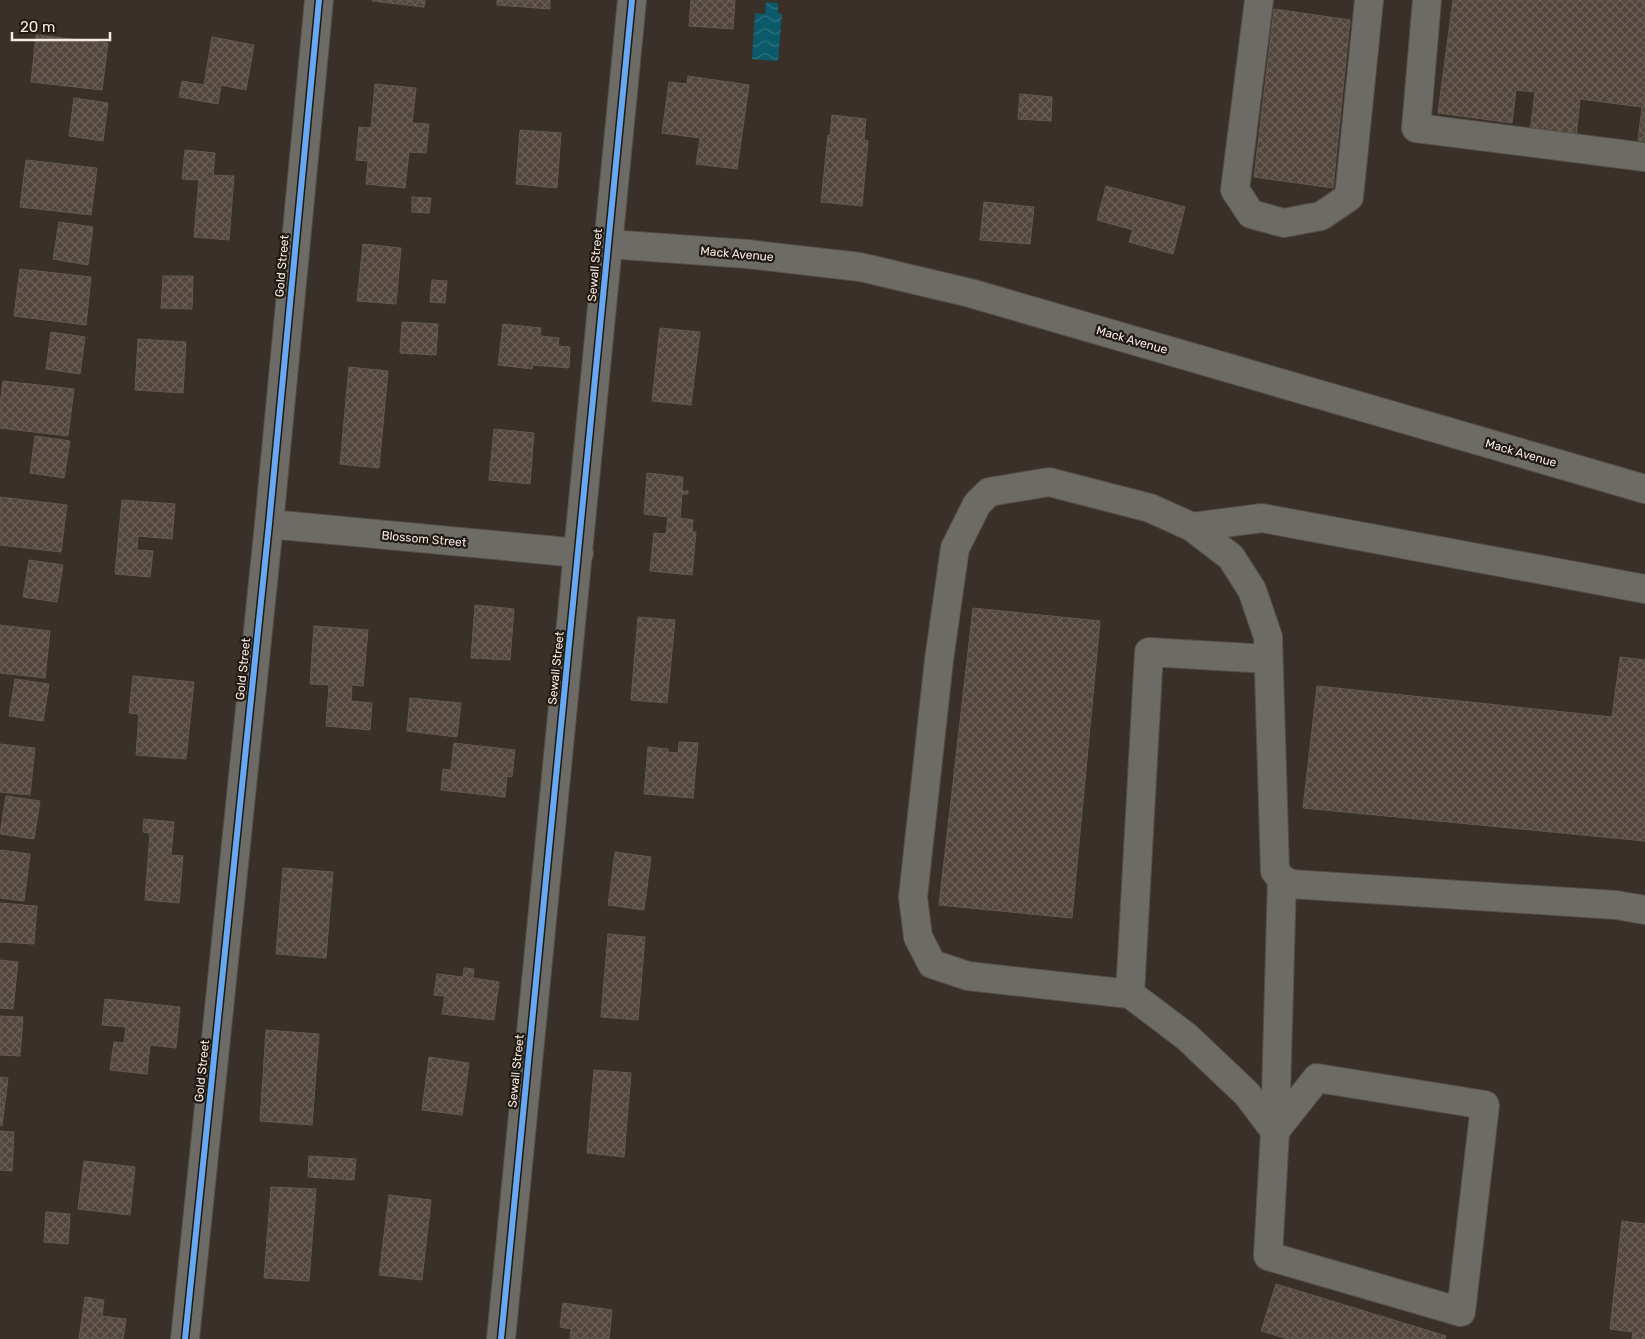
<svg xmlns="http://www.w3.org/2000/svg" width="1645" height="1339" font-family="Rubik,sans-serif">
<defs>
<pattern id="water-waves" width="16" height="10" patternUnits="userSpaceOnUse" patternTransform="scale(1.25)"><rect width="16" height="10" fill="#0b5a69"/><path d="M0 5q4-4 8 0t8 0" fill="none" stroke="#2f727e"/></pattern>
<pattern id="building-cross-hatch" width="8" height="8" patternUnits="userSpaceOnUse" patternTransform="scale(1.25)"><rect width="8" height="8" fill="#52453c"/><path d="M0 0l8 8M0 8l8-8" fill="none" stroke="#6c6058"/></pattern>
</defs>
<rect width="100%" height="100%" fill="#393029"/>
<path fill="url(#water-waves)" d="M766,2L778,3V13L782,14L778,61L752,59L755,13L765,14Z"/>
<path fill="url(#building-cross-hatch)" stroke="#615953" d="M372,0H425L424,7L372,1Z
M497,0H550V9L497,5Z
M691,0H735L733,29L689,26Z
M1453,0H1645V141L1638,140L1642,107L1580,99L1576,137L1530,132L1535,92L1516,90L1512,123L1438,113Z
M1274,9L1350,20L1333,188L1254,177Z
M36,35L108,43L102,90L31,82Z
M212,37L254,45L246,90L221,85L218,104L179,97L182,81L204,85Z
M688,76L749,85L737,169L696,164L700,138L662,133L669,82L687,84Z
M375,84L416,88L412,123L429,124L426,153L409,152L405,188L366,184L368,161L356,160L359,127L371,128Z
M1020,94L1052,97L1051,121L1018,119Z
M74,98L108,103L103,141L69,136Z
M832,115L866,119L864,140L868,141L862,206L821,202L828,135L830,136Z
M520,130L561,133L557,188L516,184Z
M185,150L215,153L213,175L234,176L229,240L194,237L199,180L182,179Z
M26,160L97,168L91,215L20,207Z
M1106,186L1185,207L1173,254L1129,242L1133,230L1097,220Z
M412,197L431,198L429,213L412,212Z
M984,202L1034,207L1030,244L980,240Z
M59,222L93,227L88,265L53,259Z
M363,244L401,248L396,304L357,301Z
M20,269L91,277L86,325L14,316Z
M163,276H193L192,309L161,308Z
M432,280L447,281L445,303L430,302Z
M402,322L438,324L436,355L400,353Z
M503,324L541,328L540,336L559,338L558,346L570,347L569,368L533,365L532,369L498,365Z
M660,328L700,332L691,405L652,401Z
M51,332L85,337L80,374L46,369Z
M138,339L186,342L183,393L135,390Z
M349,367L388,371L379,468L340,464Z
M3,381L74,389L68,436L0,428V404Z
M494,429L534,433L530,484L489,480Z
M35,436L70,441L64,478L30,473Z
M647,473L683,477L682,491H688V494H682L680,518L693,520L692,532H696L692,575L650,571L654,533L666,534L668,517L644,514Z
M0,497L67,505L61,552L0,545Z
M122,500L175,504L172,539L138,536L137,550L153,551L150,577L115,574Z
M29,560L63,565L57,602L23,597Z
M475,605L514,609L510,660L471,658Z
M973,608L1100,621L1072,918L939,905Z
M638,617L675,620L667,703L631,700Z
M0,625L50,631L45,678L0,673Z
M314,626L368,630L363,686L352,685L351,701L372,703L370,730L326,726L329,685L310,684Z
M1620,657L1645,660V841L1303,808L1317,686L1612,717Z
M133,676L194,682L186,759L136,755L139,714L129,713Z
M15,679L49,684L43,721L9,716Z
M410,698L461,703L457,737L407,731Z
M679,742L698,743L693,798L644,794L648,747L668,749V752L678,753Z
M454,743L515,750L512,777L507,776L505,797L441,790L443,769L451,770Z
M0,744L35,748L30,795L0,792Z
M6,796L40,801L34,839L0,834Z
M144,819L174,822L171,855L183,856L179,903L145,900L150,833L143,832Z
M0,850L30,854L24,901L0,898Z
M615,852L651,857L644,910L608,905Z
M283,868L333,872L326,958L276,954Z
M0,903L37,906L34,944L0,942Z
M608,934L645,937L638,1020L601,1017Z
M0,960L18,962L13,1009L0,1008Z
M464,968L474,969L473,978L499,982L494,1020L442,1014L445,996L434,995L437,974L463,977Z
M105,999L180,1007L176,1048L150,1045L147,1074L110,1070L114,1042L124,1043L126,1027L102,1025Z
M0,1016L23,1017L20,1056L0,1055Z
M266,1030L319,1034L312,1125L260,1121Z
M429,1057L469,1063L462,1115L422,1110Z
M594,1070L631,1073L624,1157L587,1153Z
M0,1077L8,1078L2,1126L0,1125Z
M0,1131L14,1132L12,1171L0,1170Z
M309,1156L356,1159L354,1180L308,1177Z
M84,1161L135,1167L130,1215L78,1209Z
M271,1187L316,1189L309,1281L264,1278Z
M389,1195L431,1200L422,1280L379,1275Z
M46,1212L70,1214L68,1244L44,1242Z
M1622,1221L1645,1224V1339H1632L1633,1332L1610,1329Z
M1276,1284L1446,1336L1445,1339H1288L1261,1331Z
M85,1297L104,1300L102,1316L126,1319L123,1339H79Z
M563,1303L612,1310L609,1339H570L571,1329L560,1327Z"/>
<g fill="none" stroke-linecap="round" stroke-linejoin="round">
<defs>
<path id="minor" d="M1259,0L1235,190L1251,214L1284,223L1321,216L1349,197L1369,0
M1427,0L1416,128L1645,157
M609,244L747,254L860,267L970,293L1645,489
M269,524L579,553
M1192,527L1262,518L1645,589
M1130,994L1149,652L1268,659
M1275,1131L1247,1094L1187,1037L1130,994L968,976L932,964L918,937L913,897L939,660L955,548L977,504L989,492L1049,482L1150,508L1192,527L1231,557L1252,590L1268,637L1275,871L1282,879L1291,884L1616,905L1645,910
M1275,1131L1317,1078L1485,1105L1461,1312L1268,1256L1275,1131L1282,879
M185,1339L269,524L319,0
M501,1339L632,0"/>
</defs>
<use href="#minor" stroke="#564e48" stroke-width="30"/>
<use href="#minor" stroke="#6d6b66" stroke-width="28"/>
<defs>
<path id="cycleway" d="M185,1339L269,524L319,0
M501,1339L632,0"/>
</defs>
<use href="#cycleway" stroke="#211913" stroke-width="9"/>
<use href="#cycleway" stroke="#66a8f1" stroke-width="6"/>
</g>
<g text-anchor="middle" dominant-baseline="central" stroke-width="4.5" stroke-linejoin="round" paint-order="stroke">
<g font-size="12" fill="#f6ebe3" stroke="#211913">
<text transform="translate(737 254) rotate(5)">Mack Avenue</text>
<text transform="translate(595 265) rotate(-85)">Sewall Street</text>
<text transform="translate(282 266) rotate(-85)">Gold Street</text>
<text transform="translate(1132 340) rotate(16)">Mack Avenue</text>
<text transform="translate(1521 453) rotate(16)">Mack Avenue</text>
<text transform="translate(424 539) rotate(5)">Blossom Street</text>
<text transform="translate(556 668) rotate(-84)">Sewall Street</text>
<text transform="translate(243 669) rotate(-84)">Gold Street</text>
<text transform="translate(202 1071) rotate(-84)">Gold Street</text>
<text transform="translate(516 1071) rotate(-84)">Sewall Street</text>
</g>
</g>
<path d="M12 32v8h98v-8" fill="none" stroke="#f6ebe3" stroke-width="2.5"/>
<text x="20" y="32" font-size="15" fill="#f6ebe3" stroke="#211913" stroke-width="4" paint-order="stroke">20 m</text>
</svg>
